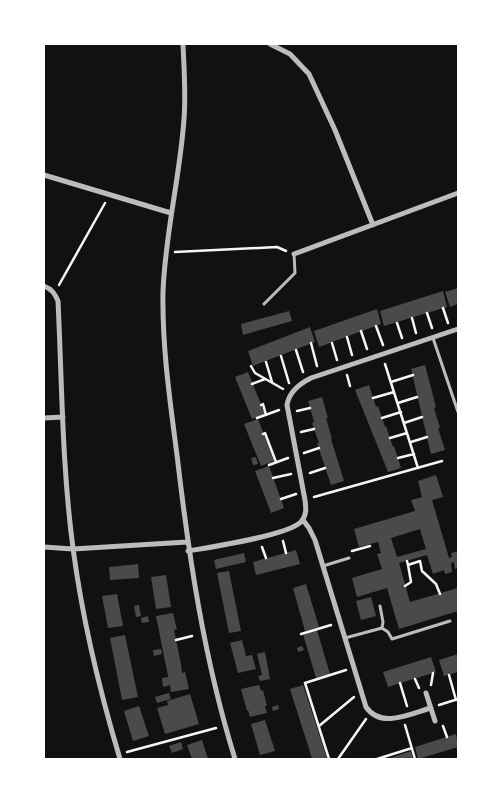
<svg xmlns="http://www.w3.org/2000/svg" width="502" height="803" font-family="'Exo 2',sans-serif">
<rect width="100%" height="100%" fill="#111"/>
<path fill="#4a4a4a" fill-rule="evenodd" d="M458,288V304L450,307L445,292Z
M443,291L447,307L384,326L380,311Z
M377,309L381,324L319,347L314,331Z
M289,311L292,321L243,335L241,324Z
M310,327L315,342L253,366L248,351Z
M425,365L436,407L434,408L440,428H438L445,450L431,454L411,369Z
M248,372L265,414L252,419L235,377Z
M369,385L376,407L378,406L385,427L386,426L393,447L394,446L401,468L388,472L355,390Z
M322,397L328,418H326L332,439H331L344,481L331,485L317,443H319L312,423L314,422L308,401Z
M258,419L274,461L261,466L244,424Z
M256,457L258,464L253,465L251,458Z
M269,466L284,508L271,513L255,471Z
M436,475L443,497L432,500L449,558L452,557L451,553L458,551V568L455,569L454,562L451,563L452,572L445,574L444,570L433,574L427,555L399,563L410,602L458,588V611L399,629L387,588L357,597L352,578L382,569L377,554L381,553L378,542L359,547L354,529L415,511L411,500L422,497L418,481ZM420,529L426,549L397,557L391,538Z
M296,550L300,564L256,575L253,562Z
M244,553L246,562L216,569L214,560Z
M138,564L139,578L110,580L109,567Z
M229,571L241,631L229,633L217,573Z
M166,575L171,607L156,609L151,577Z
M306,584L319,627L305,631L293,588Z
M117,594L123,626L108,628L102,596Z
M371,597L376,616L361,620L356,601Z
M139,605L141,616L136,617L134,606Z
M173,613L177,630H174L181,664L182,673L185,672L189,689L171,692L170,685L163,687L162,678L168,677V676L156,616Z
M148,616L149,622L142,623L141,618Z
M317,630L330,674L316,678L303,634Z
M125,635L138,697L122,700L110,638Z
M242,640L246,656L252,655L256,669L238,673L230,643Z
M302,646L304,650L298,652L297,648Z
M161,649L162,654L154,656L153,650Z
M265,652L270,679L260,681L258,676L262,675L257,654Z
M458,654V672L444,676L439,660Z
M431,657L436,672L388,687L383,672Z
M259,685L261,691L263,690L267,706H265L267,713L250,717L248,710L247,711L241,689Z
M303,685L310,706L327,759H312L310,752L290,689Z
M169,693L171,699L157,703L155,697Z
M190,694L199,724L165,734L157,708L168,705L167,701Z
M278,705L279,709L273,711L272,707Z
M139,706L149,736L133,741L124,711Z
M265,720L275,751L260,755L251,724Z
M456,734L458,747L418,759L415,747Z
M202,740L208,759H192L187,745Z
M181,742L183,749L172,753L169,746Z
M411,751L413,759H387Z"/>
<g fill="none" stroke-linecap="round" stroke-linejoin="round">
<path stroke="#f5f5f5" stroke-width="2.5" d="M175,252L277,247L286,251
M59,285L105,203
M443,308L448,323
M427,313L432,328
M412,318L416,333
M397,323L402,338
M376,326L383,345
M361,331L367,349
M347,337L352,355
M311,343L317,366
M332,343L337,360
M296,350L303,372
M281,356L289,383
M266,362L272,382
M385,364L418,468
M251,366L255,373L283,389
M347,375L350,386
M391,382L413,375
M252,384L265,379
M373,398L394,392
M398,403L417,397
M261,405L263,404L266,415
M297,411L310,408
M257,418L279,410
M382,418L401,412
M404,423L422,417
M301,432L314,429
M263,434L265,433L276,462
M390,438L407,433
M411,442L427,437
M304,453L319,448
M398,458L414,454
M269,465L288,458
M310,473L325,468
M273,478L291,474
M314,497L442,461
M281,499L296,494
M283,541L286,553
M262,547L266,558
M352,551L370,546
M407,561L408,565L420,561L422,571L436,584L440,594
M405,586L411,582L408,565
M301,634L331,625
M176,640L192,636
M449,675L456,700
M415,679L419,688
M400,683L407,706
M431,685L433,673
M439,705L458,699
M405,725L415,759
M319,726L354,697
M443,726L447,737
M127,752L216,728
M329,759L305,683L346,670
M338,759L366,719
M377,759L412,748"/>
<path stroke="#bcbcbc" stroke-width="3" d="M264,304L295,273L294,254
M433,338L458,412
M323,566L349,558
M380,606L383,622L382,628
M345,638L382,628L388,632L392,639L450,621"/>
<path stroke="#bcbcbc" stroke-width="5" d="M183,44C184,69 186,94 184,119C180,177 165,234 163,292C162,347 170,401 177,455C189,558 204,659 235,759
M270,44L290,54L309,74L335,130L373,225
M44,175L171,213
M294,254L458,193
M44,286C52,289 55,294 58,301C62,383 62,466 73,548C82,617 100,692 120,759
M44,418L63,417
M303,520L309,528L315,540L366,707C381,729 410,714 431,708
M44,547L73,549L187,542
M188,551C211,547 286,536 301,522C307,515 306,508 305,500L287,405C289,392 299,384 311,378L458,329
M426,693L435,721"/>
</g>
<rect width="502" height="803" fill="none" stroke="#ffffff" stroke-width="90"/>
</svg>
